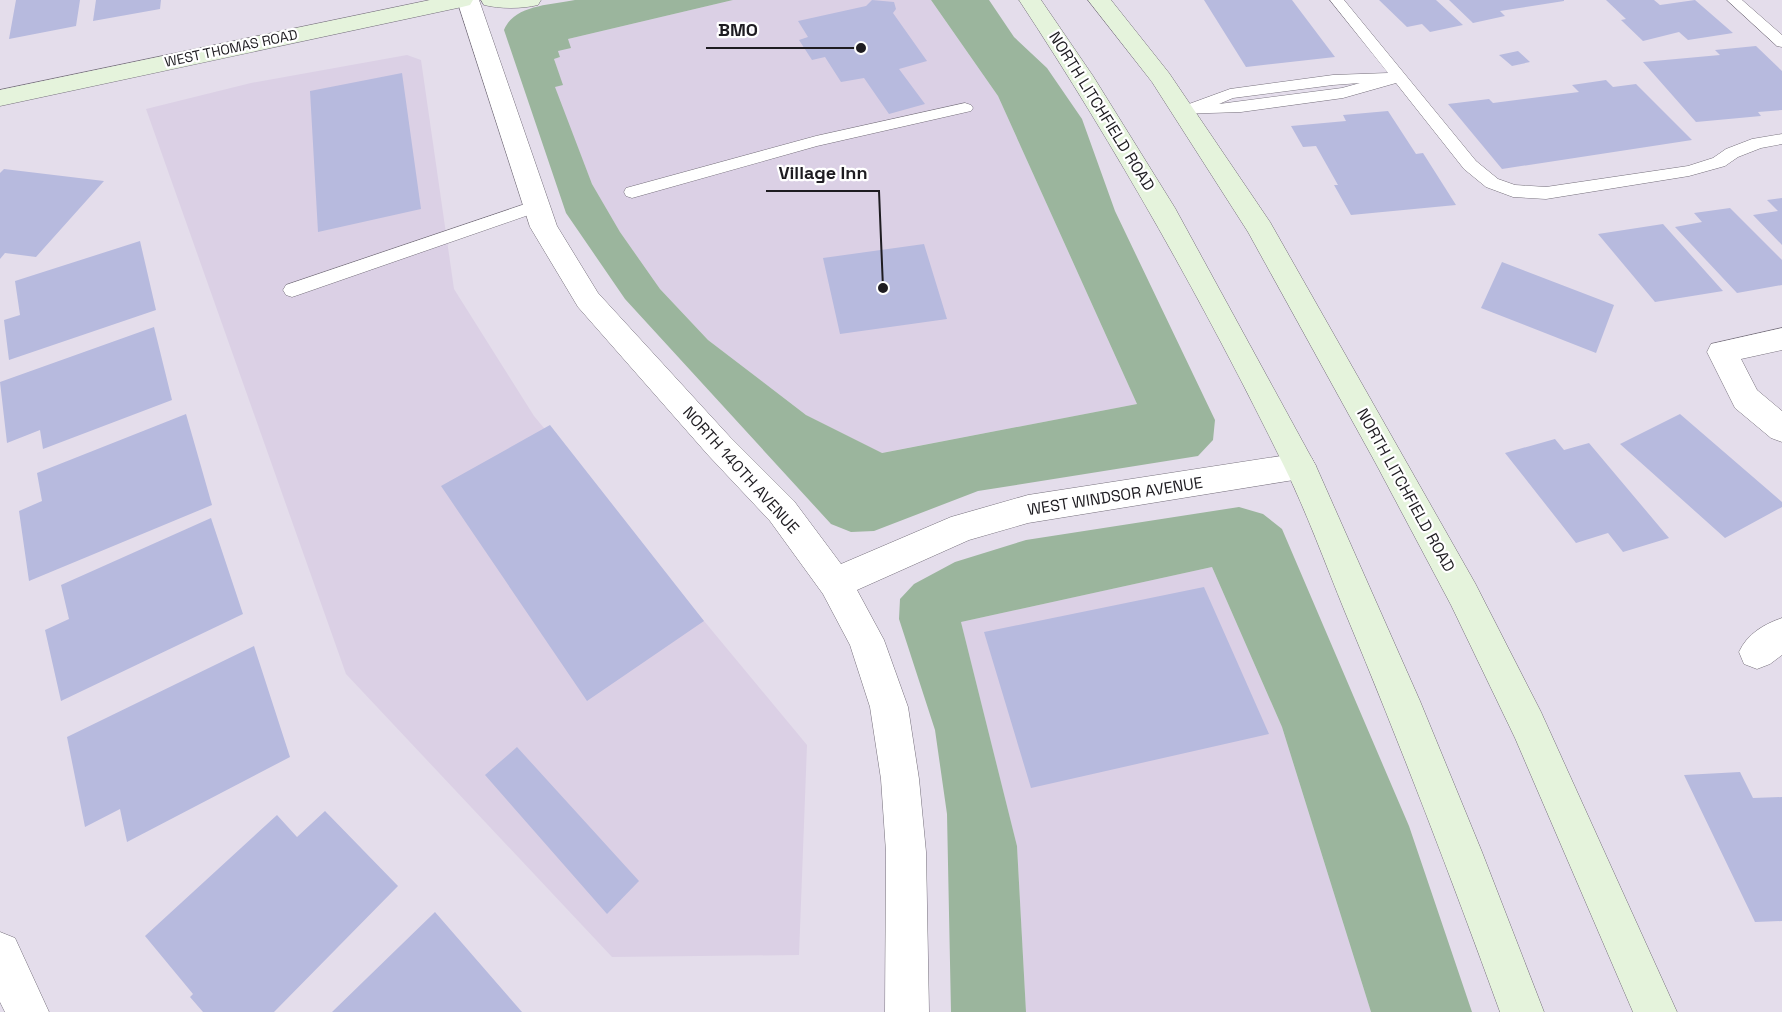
<svg xmlns="http://www.w3.org/2000/svg" width="1782" height="1012" font-family="'Space Grotesk',sans-serif">
<rect width="100%" height="100%" fill="#e4ddeb"/>
<path fill="#dbd0e5" d="M733,0H931L998,96L1137,404L881,453L806,415L708,340L660,289L620,232L592,184L554,87L562,84L554,59L560,57L558,51L568,39Z
M407,55L421,60L454,289L534,416L807,745L799,955L612,957L346,674L146,109L251,83Z
M1212,567L1282,727L1371,1012H1026L1017,846L961,622Z"/>
<path fill="#9bb59d" d="M575,0H733L568,39L571,48L558,51L560,57L554,59L563,85L555,87L592,184L620,232L660,289L708,340L806,415L882,453L1137,404L998,96L931,0H989L1014,37L1047,68L1082,119L1115,211L1215,420L1213,440L1198,456L978,491L874,531L851,532L831,524L625,299L566,213L504,30C514,5 550,5 575,0Z
M1239,507L1263,514L1282,529L1409,826L1472,1012H1371L1282,727L1212,567L961,622L1017,846L1026,1012H951L947,814L935,730L899,619L900,599L914,584L955,562L1026,540Z"/>
<path fill="#b7bade" d="M16,0H80L76,26L9,39Z
M96,0H161L160,9L93,21Z
M872,0L894,2L896,9L893,13L927,61L899,69L925,104L889,114L864,78L841,82L825,57L812,60L799,40L808,37L798,21L866,6Z
M1204,0H1292L1335,57L1246,67Z
M1379,0H1436L1463,25L1430,32L1422,24L1407,27Z
M1449,0H1564V1L1500,11L1505,16L1473,23Z
M1606,0H1654L1660,5L1695,0L1733,33L1688,40L1679,32L1643,41L1621,20L1626,19Z
M1756,46L1782,71V110L1758,112L1761,116L1696,122L1643,62L1720,55L1715,50Z
M1518,51L1530,62L1512,66L1499,55Z
M402,73L421,209L318,232L310,91Z
M1606,80L1613,87L1636,84L1692,140L1502,169L1448,104L1489,99L1493,103L1579,92L1572,85Z
M1388,111L1416,154L1423,153L1456,205L1351,215L1334,185H1338L1316,146L1303,147L1291,126L1346,121L1343,115Z
M4,169L104,181L36,257L5,253L0,259V173Z
M1782,198V245L1753,215L1778,211L1767,200Z
M1730,208L1782,260V285L1737,293L1675,227L1702,222L1694,213Z
M1663,224L1723,291L1655,302L1598,234Z
M140,241L156,310L9,360L4,320L20,315L15,281Z
M924,244L947,319L840,334L823,258Z
M1502,262L1614,305L1596,353L1481,308Z
M154,327L172,400L43,449L40,430L7,443L0,382Z
M186,414L212,505L29,581L19,511L42,501L37,473Z
M1680,414L1782,502V507L1725,538L1620,444Z
M550,425L704,621L587,701L441,486Z
M1555,439L1564,450L1589,443L1669,538L1623,552L1608,533L1576,543L1505,453Z
M211,518L243,614L61,701L45,630L69,619L61,585Z
M1204,587L1269,734L1031,788L984,632Z
M254,646L290,757L127,842L120,809L85,827L67,737Z
M517,747L639,881L607,914L485,775Z
M1740,772L1753,798L1782,797V921L1755,922L1684,775Z
M325,811L398,886L274,1012H203L190,997L193,994L145,936L277,815L297,837Z
M435,912L522,1012H332Z"/>
<g fill="none" stroke-linecap="round" stroke-linejoin="round">
<defs>
<path id="lane" d="M1330,0H1344L1476,161L1498,179L1515,185L1546,187L1688,166L1713,158L1726,149L1752,139L1782,134V144L1761,148L1738,157L1725,166L1689,176L1546,199L1513,197L1486,187L1464,169L1396,83L1343,98L1241,112L1178,114L1176,111L1178,108L1230,89L1333,75L1388,73ZM1360,83L1342,88L1219,104L1233,98L1333,85Z
M1727,0H1742L1782,35V47L1777,46Z
M965,103L971,105L973,108L971,111L817,146L632,198L626,196L624,192L626,188L816,136Z
M537,200L543,202L545,206L543,210L298,295L292,297L286,295L283,290L286,285Z"/>
<path id="street" d="M457,0H479L557,226L598,293L730,437L794,501L841,564L951,517L1028,495L1300,453L1311,457L1316,466L1311,475L1300,479L1028,523L969,540L857,590L884,640L908,707L919,779L926,852L929,1012H885L886,852L881,779L870,707L850,645L823,594L770,521L708,455L578,307L530,227Z
M1782,328V350L1741,359L1757,390L1782,411V442L1771,438L1735,408L1707,352L1711,344Z
M1782,618V655L1770,664L1757,669L1744,664L1739,652C1747,634 1764,624 1782,618Z
M0,932L15,938L49,1012H5L0,1002Z"/>
<path id="secondary" d="M430,0H473L470,5L462,7L0,106V90Z
M481,0H541L538,5C522,9 500,9 484,5Z
M1019,0H1041L1093,76L1175,208L1316,466L1420,701L1482,852L1544,1012H1500C1451,877 1400,744 1345,612C1325,563 1307,513 1284,466C1205,305 1117,149 1019,0Z
M1088,0H1111L1169,73L1270,222L1475,583L1541,712L1677,1012H1633L1515,738L1451,605L1375,462L1248,232L1152,82Z"/>
</defs>
<use href="#lane" stroke="#756f7b" stroke-width="1"/>
<use href="#street" stroke="#756f7b" stroke-width="1"/>
<use href="#secondary" stroke="#756f7b" stroke-width="1"/>
<use href="#lane" fill="#fff" fill-rule="evenodd"/>
<use href="#street" fill="#fff" fill-rule="evenodd"/>
<use href="#secondary" fill="#e5f3dc" fill-rule="evenodd"/>
</g>
<g text-anchor="middle" dominant-baseline="central" stroke-width="4.5" stroke-linejoin="round" paint-order="stroke">
<g font-size="14" fill="#1e1c21" stroke="#fff">
<text transform="translate(231 48) rotate(-12)">WEST THOMAS ROAD</text>
</g>
<g font-size="16" fill="#1e1c21" stroke="#fff">
<text transform="translate(1102 111) rotate(58)">NORTH LITCHFIELD ROAD</text>
<text transform="translate(741 470) rotate(48)">NORTH 140TH AVENUE</text>
<text transform="translate(1406 490) rotate(61)">NORTH LITCHFIELD ROAD</text>
<text transform="translate(1115 496) rotate(-9)">WEST WINDSOR AVENUE</text>
</g>
</g>
<path fill="none" stroke="#1e1c21" stroke-width="2" d="M861 48L770 48H706M883 288L879 191H766"/>
<g fill="#1e1c21" stroke="#fff" stroke-width="2">
<circle cx="861" cy="48" r="6"/>
<circle cx="883" cy="288" r="6"/>
</g>
<g font-size="18" text-anchor="middle" font-weight="bold" fill="#1e1c21" stroke="#fff" stroke-width="4.5" stroke-linejoin="round" paint-order="stroke">
<text x="738" y="36">BMO</text>
<text x="823" y="179">Village Inn</text>
</g>
</svg>
